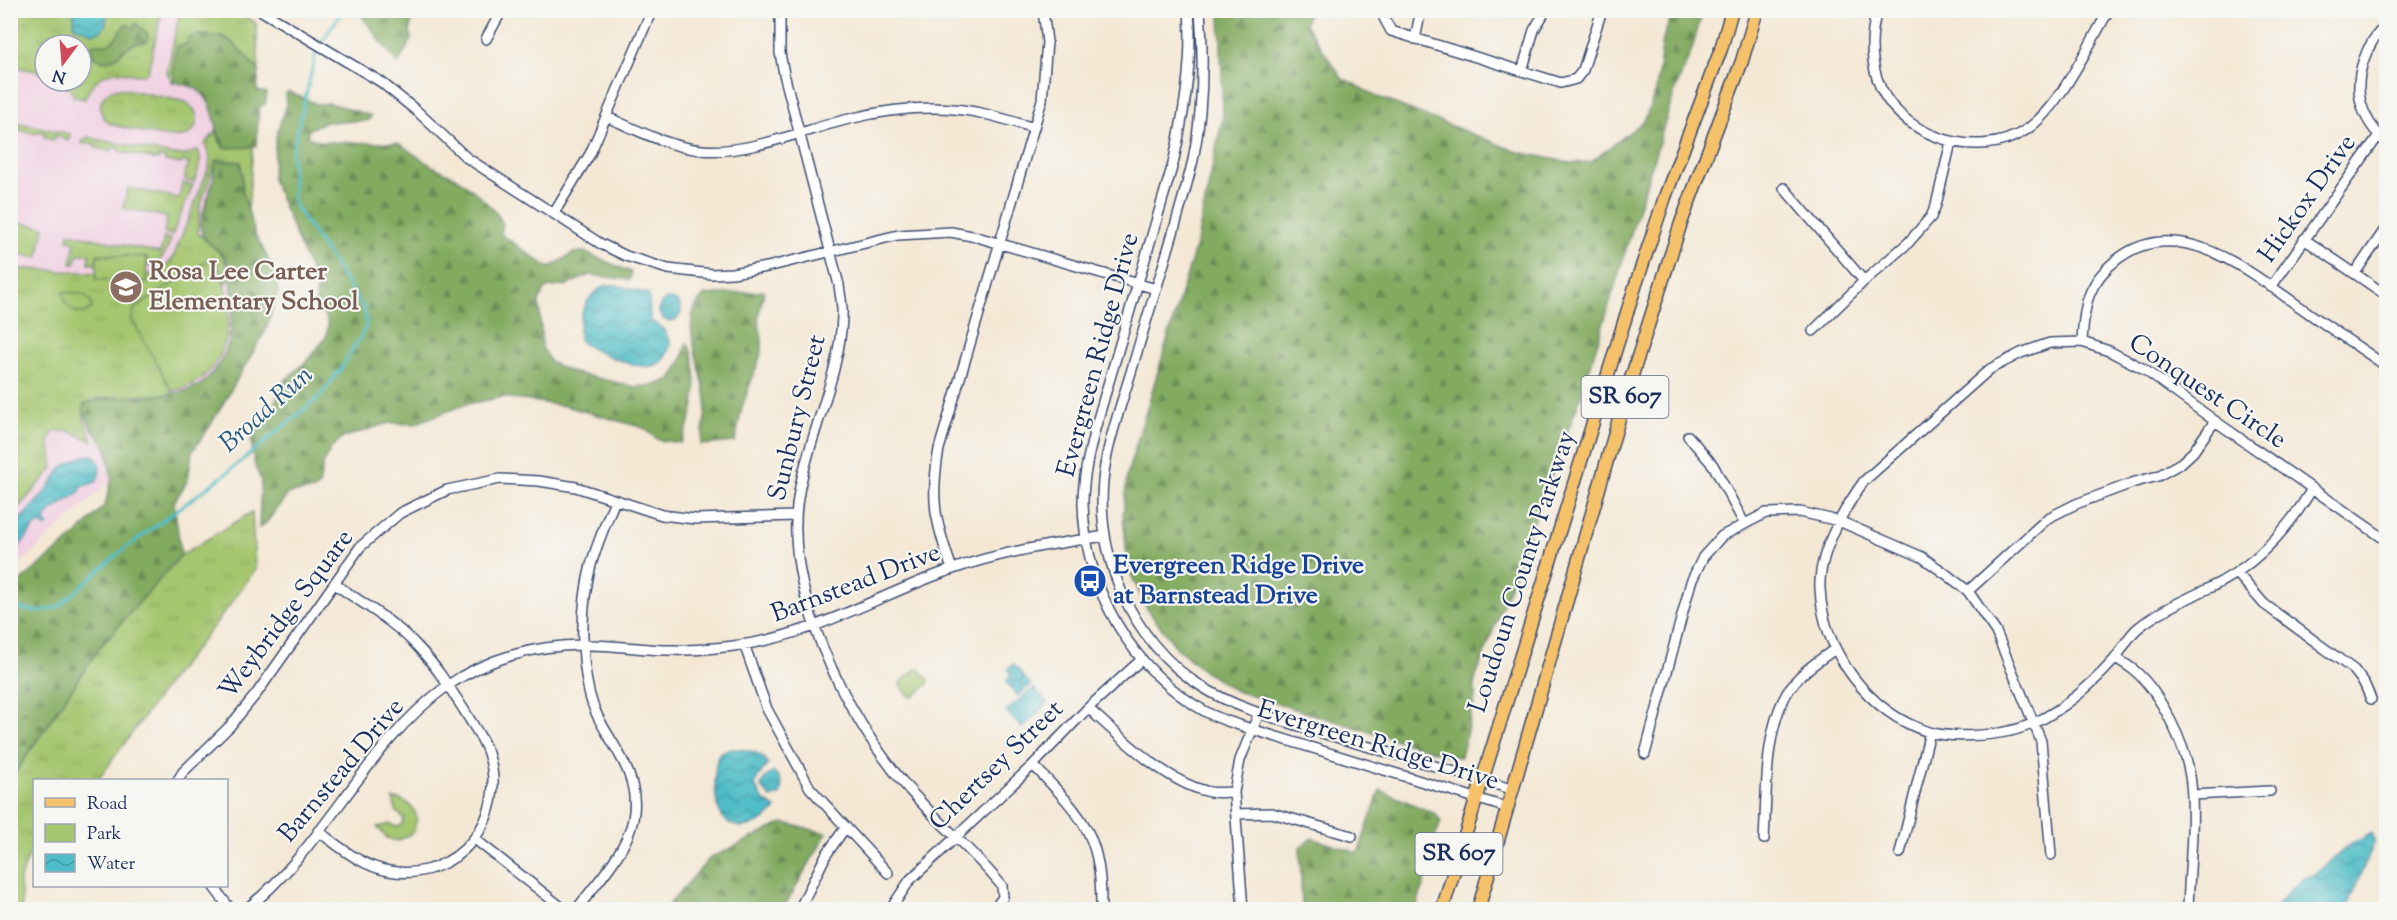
<svg xmlns="http://www.w3.org/2000/svg" width="2397" height="920" font-family="'Sorts Mill Goudy',serif">
<defs>
<pattern id="grass-tufts" width="24" height="20" patternUnits="userSpaceOnUse" patternTransform="scale(1.5)"><rect width="24" height="20" fill="#a4c66e"/><path d="M3 7l-1-3M5 7V3M7 7l1-3M15 17l-1-3M17 17v-4M19 17l1-3" fill="none" stroke="#8daa62"/></pattern>
<pattern id="forest-firs" width="22" height="20" patternUnits="userSpaceOnUse" patternTransform="scale(1.5)"><rect width="22" height="20" fill="#83ab61"/><path d="M5 1l3.5 6h-7zM16 11l3.5 6h-7z" fill="#6a8c53"/></pattern>
<pattern id="water-waves" width="16" height="10" patternUnits="userSpaceOnUse" patternTransform="scale(1.5)"><rect width="16" height="10" fill="#4fbdc7"/><path d="M0 5q4-4 8 0t8 0" fill="none" stroke="#419aa5"/></pattern>
</defs>
<rect width="100%" height="100%" fill="#f6f6f2"/>
<filter id="ink" filterUnits="userSpaceOnUse"><feTurbulence type="fractalNoise" baseFrequency=".0167" numOctaves="2"/><feDisplacementMap in="SourceGraphic" scale="12" xChannelSelector="R" yChannelSelector="G"/><feConvolveMatrix kernelMatrix="1 2 1 2 8 2 1 2 1" color-interpolation-filters="sRGB"/></filter>
<filter id="wash" filterUnits="userSpaceOnUse"><feTurbulence type="fractalNoise" baseFrequency=".008" numOctaves="4" result="noise"/><feDisplacementMap in="SourceGraphic" scale="24" xChannelSelector="R" yChannelSelector="G"/><feGaussianBlur stdDeviation="1.35" result="paint"/><feColorMatrix in="noise" values="0 0 0 0 0 0 0 0 0 0 0 0 0 0 0 0 0 1.4 0 .05"/><feComposite in="paint" operator="in"/></filter>
<g filter="url(#wash)">
<rect width="100%" height="100%" fill="#f4e8d5"/>
<path fill="#f1d0e2" fill-rule="evenodd" d="M11,11H236L256,23L259,64L236,365L11,572ZM45,45H81V81H45Z"/>
<path fill="url(#grass-tufts)" stroke="#607a66" stroke-width="1.5" d="M11,11H162L148,72C138,79 131,72 120,72C103,71 90,84 85,99L74,97L71,90L62,83L63,81H81V45H45V73L11,66Z
M180,11H215L227,13L236,11L256,23L259,70L232,42L222,36L195,35L187,44L173,72L175,76L172,82L167,72Z
M120,88L186,102C192,106 198,112 197,121C196,128 190,136 182,137C173,140 119,127 109,123C94,110 100,90 120,88Z
M20,123L70,134L68,141L55,135L54,140L44,138L45,133L38,132L37,134L18,130Z
M216,131L220,142L253,147L248,209L243,193L241,162L216,160L200,206L198,233L224,257L229,280L226,283L214,258L171,394L100,398L84,404C81,417 88,429 93,441L69,431H54L49,439L53,468L11,516V268L96,273L97,279L147,283V275L160,272L173,258L209,167L210,158L205,144Z
M87,137L173,155H186L198,150C203,161 198,171 194,182L185,180V169H187L189,163L182,162L181,164L165,161V158L158,157V160L118,151L119,149L112,147L111,151L95,148L96,144H82L83,139L86,140Z
M182,183L193,185L172,235L164,233L167,217L123,208L128,188L179,198Z
M69,233L160,253L164,237L171,239C166,252 163,263 147,266V258L98,254L96,264H89V254H78L75,264H71L75,242L68,240Z
M252,512L255,570L220,618L171,679L98,780H34V849L31,851L20,878L22,909L11,910V779L100,647L181,555Z"/>
<path fill="url(#forest-firs)" stroke="#4f6d60" stroke-width="1.5" d="M358,11H416L410,27L411,40L398,64Z
M1220,11H1309L1305,24L1344,81L1347,80L1375,96L1518,152L1572,163L1591,162L1644,121L1656,91L1663,39L1673,11H1703L1692,49L1674,93L1582,393L1475,679V697L1461,757L1450,756L1236,691L1205,672L1176,647L1147,609L1128,568L1123,516L1127,475L1197,241L1223,116Z
M125,24L134,28L136,24L147,33L148,37L147,41C142,43 137,42 132,45C116,54 115,67 93,57L90,47L93,44C115,45 114,41 125,24Z
M195,35L221,36L232,42L259,70L257,91L267,93L265,104L259,107L256,147L223,148C214,129 216,100 196,89C190,85 181,84 173,82L175,76L172,71L177,46L187,44L189,38Z
M289,92L317,104L330,103L371,116L368,121L325,122L309,129L307,137L323,142L398,143L432,166L457,178L475,192L496,212L503,224L501,234L549,268L573,253L584,252L631,272L630,280L589,275L567,285L546,288L539,301L542,347L550,362L571,372L636,387L655,385L671,379L681,362L687,343C692,350 693,357 694,365C699,394 693,417 681,443L658,440L644,428L565,406L503,397L467,404L414,424L389,423L342,438L331,448L323,464L319,486L314,490L289,493L267,522L259,528L261,480L255,466L251,441L258,428L270,415L283,382L310,358L326,337L328,326L326,317L319,310L316,303V284L272,179L276,136L286,105L285,94Z
M215,161L241,162L243,193L255,234L274,270L278,292L266,330L210,426L192,452L188,480L174,502L181,555L100,647L11,779V589L76,535L105,505L112,478L106,447L91,428L83,410L84,404C120,390 162,403 197,386C209,381 226,355 229,342C233,323 236,273 224,256C218,248 205,244 202,233C198,218 209,198 212,184C214,177 214,169 215,161Z
M764,291L758,318L762,339V351L742,407L735,442L701,445C703,431 706,416 706,403C706,371 674,319 705,295Z
M1380,790L1436,814L1441,822L1424,865L1428,869L1416,909H1302L1300,847L1312,838L1358,853Z
M783,823L827,833L783,909H665L710,858Z"/>
<path fill="#a4c66e" stroke="#607a66" stroke-width="1.5" d="M11,221L44,227L38,258L11,252Z
M97,255L147,257L146,282L96,279Z
M213,257C241,305 234,379 172,391L132,319L134,309Z
M64,292C76,293 90,292 92,308L84,313L75,312L65,303Z
M916,669H919L929,680L928,684L913,697H910L900,685L901,682Z
M393,799C407,799 414,806 417,819L413,832L398,841L387,838L377,827L391,824L396,827L402,825L404,818L396,811Z"/>
<path fill="url(#water-waves)" stroke="#357692" stroke-width="1.5" d="M74,11H108L105,26L101,31L93,33L74,26Z
M606,285H616L649,294L650,320L663,329L670,341C670,351 664,363 653,366C638,370 589,350 579,340C578,317 585,295 606,285Z
M659 310a11 11 0 1 1 22 0a11 11 0 1 1-22 0Z
M93,455C102,462 101,473 96,482L83,486C77,500 52,503 45,521L48,525L45,527L38,523C31,531 17,551 11,555V529L44,494L63,466L84,456Z
M1013,664L1024,676L1020,681L1025,678L1031,685L1018,696L1012,689L1014,685L1011,688L1006,682L1011,675L1008,669Z
M1034,688L1048,703L1022,728L1006,711Z
M730,749C743,749 763,751 768,764L757,778L755,786L764,801L776,808C765,825 734,837 721,814C714,802 713,766 719,754Z
M774,772C782,778 783,786 780,795L771,798L761,787L765,778Z
M2372,833L2375,841L2346,909H2274L2292,888L2304,878L2314,875L2348,846Z"/>
<g fill="none" stroke-linecap="round" stroke-linejoin="round">
<path stroke="#4fbdc7" stroke-width="3" d="M10,610L17,608L39,612L58,607L119,553L223,476L318,398L341,369L366,327L365,310L293,203L292,153L317,49L343,10"/>
</g>
</g>
<g filter="url(#ink)">
<g fill="none" stroke-linecap="round" stroke-linejoin="round">
<defs>
<path id="minor" d="M260,10L381,82L418,112L467,158L601,244L626,256L668,269L712,274L732,273L767,267L898,235L951,232L977,237L1156,289
M780,10V53L784,74L839,285C840,295 843,306 842,316C841,372 809,436 799,492C781,588 846,717 907,787C937,822 973,850 1002,886L1003,897L994,910
M1189,10C1193,63 1184,113 1173,164L1095,429C1089,453 1083,477 1083,502C1084,588 1131,671 1208,713C1221,720 1237,724 1251,729L1508,808
M1200,10C1204,60 1203,111 1193,160C1176,230 1152,299 1132,369C1123,399 1112,429 1106,460C1089,546 1129,643 1204,688C1240,710 1282,720 1322,733C1386,752 1450,770 1514,790
M1385,10L1384,18L1391,31L1561,83L1576,79L1583,70L1602,10
M1877,10C1871,32 1870,56 1877,78C1894,135 1977,163 2026,130C2060,107 2088,46 2109,10
M2386,26C2366,42 2354,77 2361,103C2365,118 2375,132 2386,142
M486,39L502,10
M1415,39L1421,10
M1522,71L1534,30L1546,10
M607,117C637,130 669,147 702,150C748,155 808,128 853,118C895,108 943,104 985,114C1002,118 1018,123 1034,128
M1784,188L1864,281
M554,213L590,154L652,10
M2304,239L2386,295
M2355,273L2386,228
M2271,287L2379,135
M1813,331L1864,281L1908,243L1931,217L1936,205L1951,142
M2082,342C2084,305 2087,282 2119,258C2181,212 2252,274 2303,309C2331,329 2359,347 2386,366
M1688,436L1713,465L1744,523
M2312,489C2287,531 2254,567 2209,588C2185,600 2160,610 2138,628C2127,637 2123,649 2114,660C2088,689 2049,723 2010,731C1989,736 1949,738 1929,732C1869,713 1823,652 1820,589C1818,553 1844,509 1864,481L1990,369L2021,353L2050,343L2082,342L2109,351L2142,368L2215,421L2386,540
M952,569C935,521 930,500 939,449L1042,100L1047,42L1043,10
M2237,573L2264,604L2354,670L2364,683L2371,699
M1968,591L2048,518L2076,504L2135,482L2158,476L2181,463L2193,452L2215,421
M744,644L767,709L810,788L888,873
M2116,658C2122,662 2129,666 2135,671C2160,692 2185,744 2190,776C2196,814 2189,869 2188,910
M1088,708C1119,736 1165,781 1206,791C1214,794 1225,792 1234,792
M1645,754L1691,582L1703,557L1722,536L1766,513L1800,512L1839,521L1922,557L1946,574L1968,591L1996,632L2041,741L2051,855
M1033,765C1083,817 1102,834 1101,910
M178,780L183,772L230,726L257,693L360,547L400,513L447,490L500,479L539,481L576,487L662,515L695,519L795,516
M2192,795L2270,791
M1236,814L1272,813L1352,836
M318,831C340,847 361,866 389,871C457,883 510,818 488,753C483,738 472,724 464,710C450,688 436,666 418,647C395,622 363,604 335,584
M1764,839C1767,794 1764,732 1787,693C1798,674 1818,661 1835,649
M476,840L565,910
M1900,853L1930,732
M213,886L231,910
M245,910C325,848 364,746 447,686C485,659 536,645 583,645C612,644 642,650 672,650C695,651 718,648 741,645C817,634 879,595 950,570C1000,552 1053,544 1105,536
M576,910C612,863 656,823 623,761C611,737 595,719 589,692C580,652 581,604 591,565C597,543 607,521 615,500
M799,910L826,855L845,828
M890,910L910,880L1033,765L1088,708L1141,660
M1243,910L1234,792L1240,760L1259,713"/>
<path id="major" d="M1442,910L1634,290L1665,197L1721,49L1732,10
M1478,910L1627,391L1681,223L1742,61L1757,10"/>
</defs>
<use href="#minor" stroke="#3c4b70" stroke-width="12"/>
<use href="#major" stroke="#3c4b70" stroke-width="15"/>
<use href="#minor" stroke="#fff" stroke-width="9"/>
<use href="#major" stroke="#f5c16b" stroke-width="12"/>
</g>
</g>
<defs>
<symbol id="school-disc" viewBox="-11 -11 22 22"><circle r="9.5" fill="#8d6e63" stroke="#f6f6f2"/><path d="M0-5L7-2L0 1L-7-2ZM-4 1L0 2.5L4 1V4Q0 6-4 4Z" fill="#fff"/></symbol>
<symbol id="bus-disc" viewBox="-11 -11 22 22"><circle r="9.5" fill="#1a4fb4" stroke="#f6f6f2"/><path d="M-5-6H5V4H4V6H2V4H-2V6H-4V4H-5ZM-3.5-4V0h7V-4ZM-3.5 1.2v1.5H-2V1.2ZM2 1.2v1.5H3.5V1.2Z" fill="#fff"/></symbol>
</defs>
<g fill-rule="evenodd">
<use href="#school-disc" x="107" y="268" width="38" height="38"/>
<use href="#bus-disc" x="1071" y="562" width="38" height="38"/>
</g>
<g text-anchor="middle" dominant-baseline="central" stroke-width="4.5" stroke-linejoin="round" paint-order="stroke">
<g fill="#f6f6f2" stroke="#5d6b8a" stroke-width="1.5">
<rect x="1581.5" y="376" width="87" height="42" rx="4.5"/>
<rect x="1415.5" y="833" width="87" height="42" rx="4.5"/>
</g>
<g font-size="24" font-weight="bold" fill="#1b2f5e">
<text x="1625" y="397">SR 607</text>
<text x="1459" y="854">SR 607</text>
</g>
<g font-size="26" fill="#1b2f5e" stroke="#f6f6f2">
<text transform="translate(2308 199) rotate(-55)">Hickox Drive</text>
<text transform="translate(1099 355) rotate(-75)">Evergreen Ridge Drive</text>
<text transform="translate(2207 392) rotate(34)">Conquest Circle</text>
<text transform="translate(798 418) rotate(-76)">Sunbury Street</text>
<text transform="translate(1523 572) rotate(-72)">Loudoun County Parkway</text>
<text transform="translate(856 584) rotate(-21)">Barnstead Drive</text>
<text transform="translate(287 615) rotate(-53)">Weybridge Square</text>
<text transform="translate(1378 746) rotate(17)">Evergreen Ridge Drive</text>
<text transform="translate(997 766) rotate(-44)">Chertsey Street</text>
<text transform="translate(342 771) rotate(-50)">Barnstead Drive</text>
</g>
<g font-size="26" font-weight="bold" fill="#785e54" stroke="#f6f6f2" text-anchor="start">
<text x="149" y="272">Rosa Lee Carter<tspan x="149" dy="30">Elementary School</tspan></text>
</g>
<g font-size="26" font-weight="bold" fill="#164399" stroke="#f6f6f2" text-anchor="start">
<text x="1113" y="566">Evergreen Ridge Drive<tspan x="1113" dy="30">at Barnstead Drive</tspan></text>
</g>
<g font-size="27" font-style="italic" fill="#2b5a7e" stroke="#f6f6f2">
<text transform="translate(267 410) rotate(-42)">Broad Run</text>
</g>
</g>
<rect width="2397" height="920" fill="none" stroke="#f6f6f2" stroke-width="36"/>
<rect x="33" y="779" width="195" height="108" fill="#f6f6f2" stroke="#9ea6b7" stroke-width="1.5"/>
<rect x="45" y="798" width="30" height="9" fill="#f5c16b" stroke="#9ea6b7" stroke-width="1.5"/>
<text x="87" y="809" font-size="18" fill="#1b2f5e">Road</text>
<rect x="45" y="824" width="30" height="18" fill="#a4c66e" stroke="#9ea6b7" stroke-width="1.5"/>
<text x="87" y="839" font-size="18" fill="#1b2f5e">Park</text>
<rect x="45" y="854" width="30" height="18" fill="url(#water-waves)" stroke="#9ea6b7" stroke-width="1.5"/>
<text x="87" y="869" font-size="18" fill="#1b2f5e">Water</text>
<g transform="translate(63 63) rotate(196)"><circle r="28" fill="#f6f6f2" stroke="#9ea6b7" stroke-width="1.5"/>
<path d="M0-4.5L10 22L0 15L-10 22Z" fill="#d1495b"/>
<text y="-9" font-size="16" font-weight="bold" text-anchor="middle" fill="#1b2f5e">N</text>
</g>
</svg>
